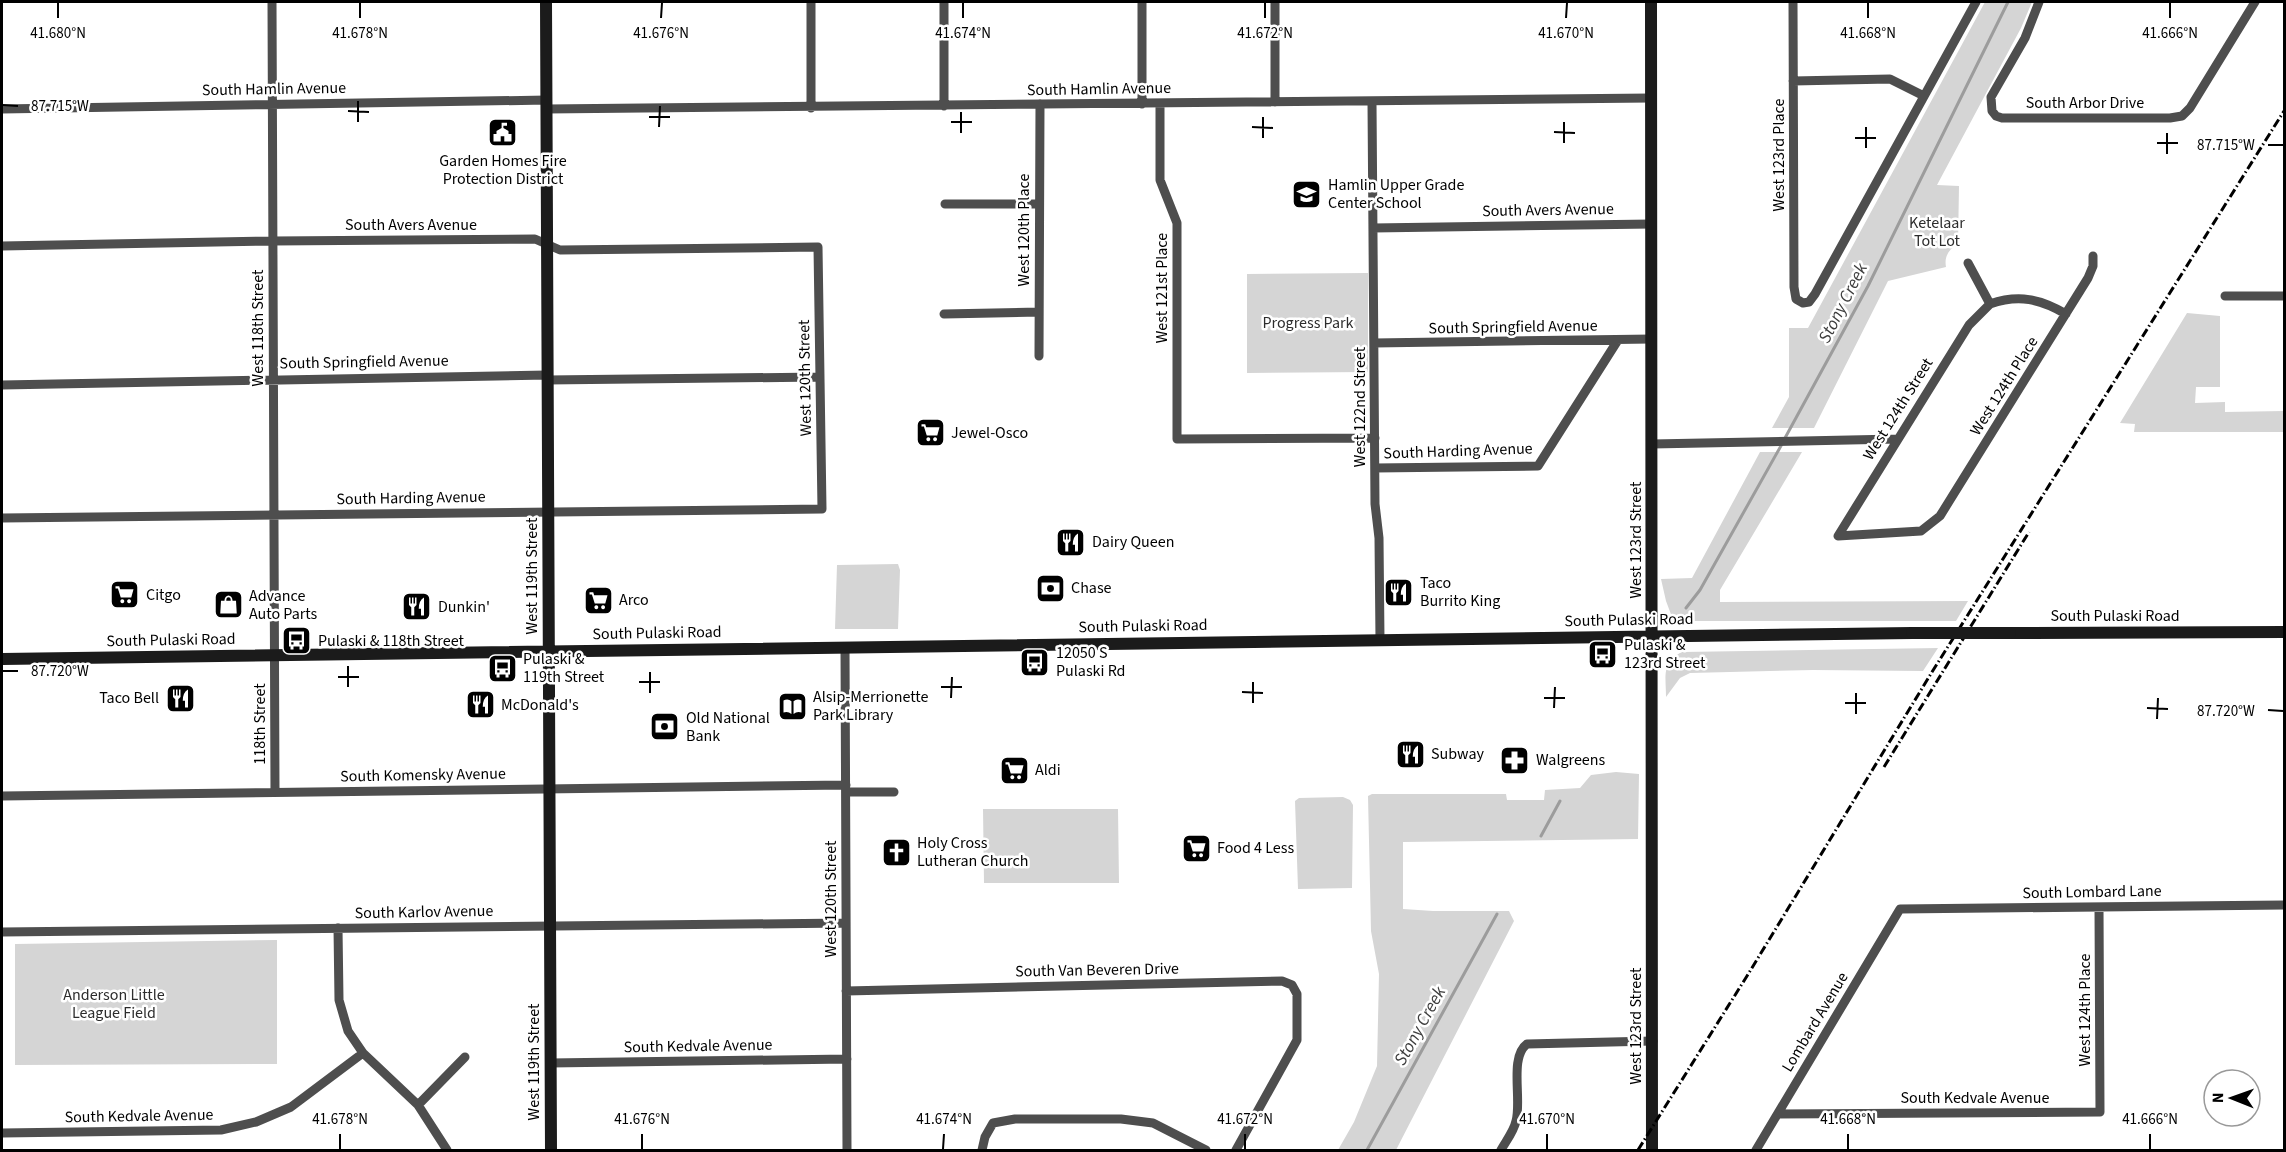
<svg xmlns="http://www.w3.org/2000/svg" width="2286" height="1152" font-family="'Source Sans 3',sans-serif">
<rect width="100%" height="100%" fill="#fff"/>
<path fill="#d5d5d5" d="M1985,2H2032L2021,28L1937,185L1959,186L1958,244C1949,249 1944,256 1946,267L1888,281L1814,428H1772L1789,397V328H1808Z
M1368,273V372L1247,373V274Z
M2187,313L2220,316V387H2196L2195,403L2225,402V412L2284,411V432H2134L2135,424L2120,423Z
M1760,452H1802L1720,590V602L1968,601L1956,621H1680L1672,617L1666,601L1661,579L1692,578Z
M898,564L900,570L898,629H835L837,565Z
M1938,648L1923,671L1813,670L1690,673L1680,678L1666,697C1666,677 1661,662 1682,652Z
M1616,772L1639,774L1638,839L1403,842V909L1433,911H1509L1514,921L1396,1150H1338L1354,1122L1377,1066L1379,974L1371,931L1368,796L1372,794H1506L1507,800H1544L1545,790L1580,788L1591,775Z
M1343,797L1350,800L1353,805L1352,888L1298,889L1295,801L1299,798Z
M983,809H1118L1119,883H984Z
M277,940V1064L15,1065V944Z"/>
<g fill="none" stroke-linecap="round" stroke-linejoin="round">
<path stroke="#9c9c9c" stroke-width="3" d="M1785,438L1868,286L2008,2
M1686,608L1700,590L1782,444
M1541,836L1560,801
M1367,1150L1497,914"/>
<path stroke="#4e4e4e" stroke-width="9" d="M272,2L275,792
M944,2V106
M1142,2V104
M1275,2V102
M1793,2L1794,287L1796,299L1803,303L1809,302L1815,294L1976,2
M2039,2L2025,38L1991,97L1992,111L1996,116L2002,118H2170L2182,116L2190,108L2255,2
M1793,81L1890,79L1924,96
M1372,102L1375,504L1379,538L1380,640
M1160,104V180L1177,223V439L1375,438
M811,108V2
M2,109L547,100
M547,109L1651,98
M945,204H1039
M1373,228L1652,224
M2,246L273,241L535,239L560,250L818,247L822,509L2,518
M1968,263L1990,304C2019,294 2040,299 2066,314
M2225,296H2284
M944,314L1039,312
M1374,343L1652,339
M1039,356L1040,104
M547,380L820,377
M2,385L547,375
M1652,444L1897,439
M1375,468L1538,466L1618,340
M1838,536L1921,531L1940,516L2088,278L2093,266V256
M1838,536L1969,325L1990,304
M845,647L847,1150
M846,792H894
M2,796L846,785
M338,928L339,1000L348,1031L363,1053L418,1105L447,1150
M2,932L846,923
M846,991L1282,981L1292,985L1297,994V1040L1236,1150
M550,1063L847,1059
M418,1105L465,1057
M1778,1114L2100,1112L2099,908
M2,1133L221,1130L256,1122L291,1107L363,1053
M982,1150L985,1137L993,1123L1015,1119H1121L1153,1123L1206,1150
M1501,1150C1506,1141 1514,1131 1516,1121C1522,1100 1509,1057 1527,1044L1653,1041
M1756,1150L1900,909L2284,905"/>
<path stroke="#1b1b1b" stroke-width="12" d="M546,2L551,1150
M1651,2L1652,1150
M2010,633L2284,632
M2,659L1912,633"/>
<path stroke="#000" stroke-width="3" stroke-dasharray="9 3 1.5 3" stroke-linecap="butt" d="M1884,767L2029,532
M1638,1150L1747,976L1932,672L2284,111"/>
<path stroke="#1b1b1b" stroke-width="12" d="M1912,633H2010"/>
</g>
<path fill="none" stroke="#000" stroke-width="2" d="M58,18V3M360,18V3M661,18L662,3M963,18V3M1265,18V3M1566,18L1567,3M1868,18V3M2170,18V3M3,105L18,106M348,111L369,112M649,117H670M358,122V101M951,122H972M659,127L660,106M1252,127L1273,128M1554,132L1575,133M961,133V112M1263,138V117M1855,138H1876M1564,143V122M2157,143H2178M2268,145H2283M1866,148V127M2167,154V133M3,671H18M338,677H359M639,682H660M348,687V666M941,687H962M1242,692L1263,693M650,693V672M951,698L952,677M1544,698H1565M1253,703V682M1845,703H1866M1554,708L1555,687M2147,708L2168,709M2268,710L2283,711M1856,714V693M2157,719L2158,698M340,1149V1134M642,1149V1134M943,1149L944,1134M1245,1149V1134M1547,1149V1134M1848,1149V1134M2150,1149V1134"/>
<defs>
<symbol id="civic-square" viewBox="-11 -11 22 22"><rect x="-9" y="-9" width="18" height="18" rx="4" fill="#000" stroke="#fff"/><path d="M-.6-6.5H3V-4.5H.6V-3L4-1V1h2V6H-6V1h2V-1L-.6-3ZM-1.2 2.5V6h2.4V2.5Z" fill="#fff"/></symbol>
<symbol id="school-square" viewBox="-11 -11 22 22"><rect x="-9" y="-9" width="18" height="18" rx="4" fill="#000" stroke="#fff"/><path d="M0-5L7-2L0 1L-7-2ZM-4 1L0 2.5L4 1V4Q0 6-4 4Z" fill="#fff"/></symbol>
<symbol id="supermarket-square" viewBox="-11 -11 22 22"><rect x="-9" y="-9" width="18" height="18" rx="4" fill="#000" stroke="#fff"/><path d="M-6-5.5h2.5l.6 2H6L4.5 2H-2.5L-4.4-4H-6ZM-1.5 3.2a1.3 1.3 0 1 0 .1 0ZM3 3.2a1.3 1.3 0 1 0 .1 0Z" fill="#fff"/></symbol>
<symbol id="restaurant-square" viewBox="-11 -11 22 22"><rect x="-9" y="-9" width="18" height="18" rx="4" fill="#000" stroke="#fff"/><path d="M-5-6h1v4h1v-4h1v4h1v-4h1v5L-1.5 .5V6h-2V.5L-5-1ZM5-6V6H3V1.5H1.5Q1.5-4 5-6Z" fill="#fff"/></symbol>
<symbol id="bank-square" viewBox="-11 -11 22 22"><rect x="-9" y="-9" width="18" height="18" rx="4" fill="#000" stroke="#fff"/><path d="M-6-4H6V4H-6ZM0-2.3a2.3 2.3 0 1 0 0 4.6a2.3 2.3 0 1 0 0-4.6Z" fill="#fff"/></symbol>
<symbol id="shop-square" viewBox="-11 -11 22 22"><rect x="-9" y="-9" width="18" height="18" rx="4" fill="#000" stroke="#fff"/><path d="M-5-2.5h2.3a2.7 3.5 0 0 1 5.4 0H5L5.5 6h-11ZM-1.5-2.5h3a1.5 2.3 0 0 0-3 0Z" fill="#fff"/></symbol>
<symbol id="bus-square" viewBox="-11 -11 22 22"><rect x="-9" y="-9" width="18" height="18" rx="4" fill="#000" stroke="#fff"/><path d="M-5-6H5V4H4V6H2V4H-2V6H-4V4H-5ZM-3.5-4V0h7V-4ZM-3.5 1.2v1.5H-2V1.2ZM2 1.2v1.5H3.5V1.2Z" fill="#fff"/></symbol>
<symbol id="library-square" viewBox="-11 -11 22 22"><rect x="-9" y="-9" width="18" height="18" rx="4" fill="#000" stroke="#fff"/><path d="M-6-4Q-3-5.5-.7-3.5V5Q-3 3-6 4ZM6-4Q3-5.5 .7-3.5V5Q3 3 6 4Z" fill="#fff"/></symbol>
<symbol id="pharmacy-square" viewBox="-11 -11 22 22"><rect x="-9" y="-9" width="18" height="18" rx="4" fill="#000" stroke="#fff"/><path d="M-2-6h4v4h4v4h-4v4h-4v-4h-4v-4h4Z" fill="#fff"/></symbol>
<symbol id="church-square" viewBox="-11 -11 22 22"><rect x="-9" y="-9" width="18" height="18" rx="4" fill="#000" stroke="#fff"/><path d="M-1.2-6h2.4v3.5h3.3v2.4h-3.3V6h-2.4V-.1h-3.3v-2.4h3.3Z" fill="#fff"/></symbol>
</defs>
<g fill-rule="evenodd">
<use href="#civic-square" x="486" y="116" width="33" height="33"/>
<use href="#school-square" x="1290" y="178" width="33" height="33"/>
<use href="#supermarket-square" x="914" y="416" width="33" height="33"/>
<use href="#restaurant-square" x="1054" y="526" width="33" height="33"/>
<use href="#bank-square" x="1034" y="572" width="33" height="33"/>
<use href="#restaurant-square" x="1382" y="576" width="33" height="33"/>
<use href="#supermarket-square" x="108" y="578" width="33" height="33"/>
<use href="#supermarket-square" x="582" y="584" width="33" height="33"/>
<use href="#shop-square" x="212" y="588" width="33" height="33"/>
<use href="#restaurant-square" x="400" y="590" width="33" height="33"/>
<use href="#bus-square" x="280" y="624" width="33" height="33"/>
<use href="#bus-square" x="1586" y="638" width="33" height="33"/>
<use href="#bus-square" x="1018" y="646" width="33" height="33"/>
<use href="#bus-square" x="486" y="652" width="33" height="33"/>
<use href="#restaurant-square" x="164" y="682" width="33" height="33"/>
<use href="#restaurant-square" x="464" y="688" width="33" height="33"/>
<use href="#library-square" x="776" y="690" width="33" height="33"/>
<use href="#bank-square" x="648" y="710" width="33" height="33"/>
<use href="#restaurant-square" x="1394" y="738" width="33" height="33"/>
<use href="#pharmacy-square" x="1498" y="744" width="33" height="33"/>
<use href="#supermarket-square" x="998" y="754" width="33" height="33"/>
<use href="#supermarket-square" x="1180" y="832" width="33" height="33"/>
<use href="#church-square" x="880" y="836" width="33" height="33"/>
</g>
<g text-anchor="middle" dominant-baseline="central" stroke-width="5" stroke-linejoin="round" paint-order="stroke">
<g font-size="16" fill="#000" stroke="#fff">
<text transform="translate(274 89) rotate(-1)">South Hamlin Avenue</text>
<text transform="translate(1099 89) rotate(-1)">South Hamlin Avenue</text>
<text x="2085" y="103">South Arbor Drive</text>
<text transform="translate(1779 155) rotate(-90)">West 123rd Place</text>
<text transform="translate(1548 210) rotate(-1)">South Avers Avenue</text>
<text x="411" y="225">South Avers Avenue</text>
<text transform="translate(1024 230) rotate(-90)">West 120th Place</text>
<text transform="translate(1162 288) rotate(-90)">West 121st Place</text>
<text transform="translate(1513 327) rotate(-1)">South Springfield Avenue</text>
<text transform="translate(258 328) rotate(-90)">West 118th Street</text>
<text transform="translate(364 362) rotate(-1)">South Springfield Avenue</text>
<text transform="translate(805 378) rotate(-91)">West 120th Street</text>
<text transform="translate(2004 386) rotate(-58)">West 124th Place</text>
<text transform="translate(1360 407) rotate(-90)">West 122nd Street</text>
<text transform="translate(1898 409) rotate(-58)">West 124th Street</text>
<text transform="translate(1458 451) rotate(-2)">South Harding Avenue</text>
<text transform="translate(411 498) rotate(-1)">South Harding Avenue</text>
<text transform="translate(1636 540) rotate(-90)">West 123rd Street</text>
<text transform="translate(532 576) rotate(-90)">West 119th Street</text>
<text x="2115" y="616">South Pulaski Road</text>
<text transform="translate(1629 620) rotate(-1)">South Pulaski Road</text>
<text transform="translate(1143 626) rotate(-1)">South Pulaski Road</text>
<text transform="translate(657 633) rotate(-1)">South Pulaski Road</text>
<text transform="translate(171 640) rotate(-1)">South Pulaski Road</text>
<text transform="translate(260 724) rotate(-90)">118th Street</text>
<text transform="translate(423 775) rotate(-1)">South Komensky Avenue</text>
<text transform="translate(2092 892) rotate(-1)">South Lombard Lane</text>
<text transform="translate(831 899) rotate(-90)">West 120th Street</text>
<text transform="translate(424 912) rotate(-1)">South Karlov Avenue</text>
<text transform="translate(1097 970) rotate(-1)">South Van Beveren Drive</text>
<text transform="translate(2085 1010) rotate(-90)">West 124th Place</text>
<text transform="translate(1815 1022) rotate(-59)">Lombard Avenue</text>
<text transform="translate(1636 1026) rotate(-90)">West 123rd Street</text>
<text transform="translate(698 1046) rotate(-1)">South Kedvale Avenue</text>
<text transform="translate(534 1062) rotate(-90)">West 119th Street</text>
<text x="1975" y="1098">South Kedvale Avenue</text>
<text transform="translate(139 1116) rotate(-1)">South Kedvale Avenue</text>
</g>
<g font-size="16" fill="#000" stroke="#fff" text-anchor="start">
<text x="503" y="161" text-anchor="middle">Garden Homes Fire<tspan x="503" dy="18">Protection District</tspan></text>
<text x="1328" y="185">Hamlin Upper Grade<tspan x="1328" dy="18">Center School</tspan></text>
<text x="951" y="433">Jewel-Osco</text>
<text x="1092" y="542">Dairy Queen</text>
<text x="1420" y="583">Taco<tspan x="1420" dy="18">Burrito King</tspan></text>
<text x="1071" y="588">Chase</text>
<text x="146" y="595">Citgo</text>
<text x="249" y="596">Advance<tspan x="249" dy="18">Auto Parts</tspan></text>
<text x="619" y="600">Arco</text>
<text x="438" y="607">Dunkin'</text>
<text x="318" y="641">Pulaski &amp; 118th Street</text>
<text x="1624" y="645">Pulaski &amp;<tspan x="1624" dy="18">123rd Street</tspan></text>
<text x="1056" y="653">12050 S<tspan x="1056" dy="18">Pulaski Rd</tspan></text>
<text x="523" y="659">Pulaski &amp;<tspan x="523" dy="18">119th Street</tspan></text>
<text x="813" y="697">Alsip-Merrionette<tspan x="813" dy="18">Park Library</tspan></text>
<text x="159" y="698" text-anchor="end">Taco Bell</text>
<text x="501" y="705">McDonald's</text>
<text x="686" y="718">Old National<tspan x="686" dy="18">Bank</tspan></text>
<text x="1431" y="754">Subway</text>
<text x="1536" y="760">Walgreens</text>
<text x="1035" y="770">Aldi</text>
<text x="917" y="843">Holy Cross<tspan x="917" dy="18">Lutheran Church</tspan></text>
<text x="1217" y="848">Food 4 Less</text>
</g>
<g font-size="16" fill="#2c2c2c" stroke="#fff">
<text x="1937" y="223">Ketelaar<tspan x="1937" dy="18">Tot Lot</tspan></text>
<text x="1308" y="323">Progress Park</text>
<text x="114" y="995">Anderson Little<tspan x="114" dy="18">League Field</tspan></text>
</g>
<g font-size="18" font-style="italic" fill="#3d3d3d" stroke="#fff">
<text transform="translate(1843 303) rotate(-63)">Stony Creek</text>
<text transform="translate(1420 1026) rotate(-61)">Stony Creek</text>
</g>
</g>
<g font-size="15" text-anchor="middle" fill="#000" stroke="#fff" stroke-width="5" stroke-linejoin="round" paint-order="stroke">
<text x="58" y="38">41.680°N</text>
<text x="360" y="38">41.678°N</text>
<text x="661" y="38">41.676°N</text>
<text x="963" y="38">41.674°N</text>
<text x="1265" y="38">41.672°N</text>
<text x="1566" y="38">41.670°N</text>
<text x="1868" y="38">41.668°N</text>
<text x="2170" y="38">41.666°N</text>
<text x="60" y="111">87.715°W</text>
<text x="2226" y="150">87.715°W</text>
<text x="60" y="676">87.720°W</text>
<text x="2226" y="716">87.720°W</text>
<text x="340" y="1124">41.678°N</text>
<text x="642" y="1124">41.676°N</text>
<text x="944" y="1124">41.674°N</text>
<text x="1245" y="1124">41.672°N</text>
<text x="1547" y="1124">41.670°N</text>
<text x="1848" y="1124">41.668°N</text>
<text x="2150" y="1124">41.666°N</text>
</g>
<rect width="2286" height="1152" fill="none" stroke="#000000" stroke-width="6"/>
<g transform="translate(2232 1098) rotate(271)"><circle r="28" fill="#ffffff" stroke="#999999" stroke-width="1.5"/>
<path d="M0-4.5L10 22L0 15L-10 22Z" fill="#000000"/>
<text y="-9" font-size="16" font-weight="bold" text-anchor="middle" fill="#000000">N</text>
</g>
</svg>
